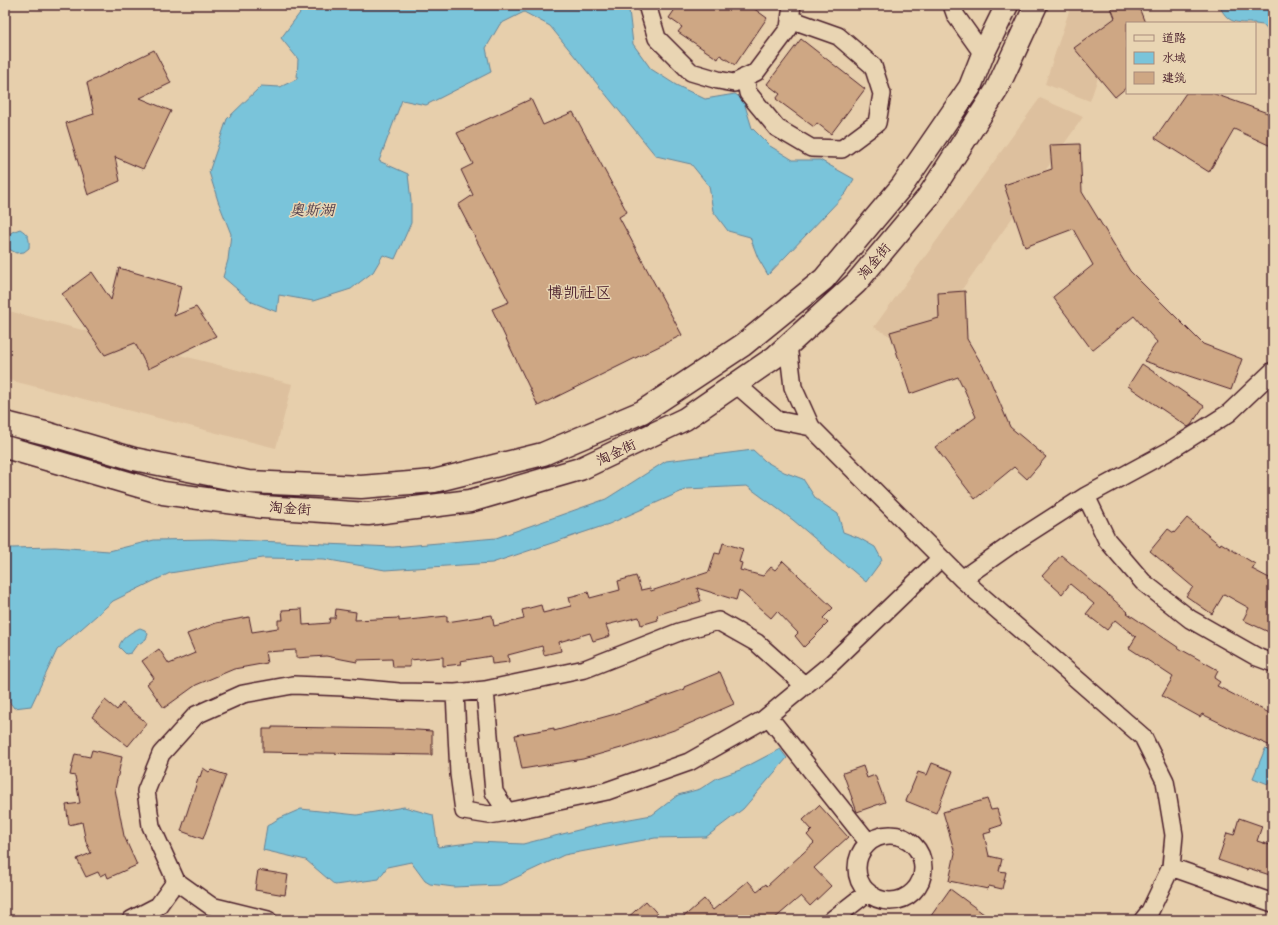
<svg xmlns="http://www.w3.org/2000/svg" width="1278" height="925" font-family="'Shantell Sans','LXGW WenKai TC',sans-serif">
<rect width="100%" height="100%" fill="#e7cfac"/>
<filter id="ink" filterUnits="userSpaceOnUse"><feTurbulence type="fractalNoise" baseFrequency=".025" numOctaves="2"/><feDisplacementMap in="SourceGraphic" scale="8" xChannelSelector="R" yChannelSelector="G"/><feConvolveMatrix kernelMatrix="1 2 1 2 8 2 1 2 1" color-interpolation-filters="sRGB"/></filter>
<g filter="url(#ink)">
<path fill="#ddc09e" d="M1071,5H1123L1090,101L1045,84Z
M1040,98L1083,117L918,352L874,327Z
M5,310L292,384L276,448L5,379Z"/>
<path fill="#7ac4da" stroke="#678294" d="M306,5H626L629,10L633,44L651,69L676,85L705,99L735,94L743,99L752,128L770,146L793,160H820L854,179L846,193L768,275L758,258L750,237L728,231L713,211L709,186L691,164L656,156L550,26L524,12L500,24L486,48L491,72L426,105L402,100L379,161L408,174L411,201V223L395,259L383,255L373,272L351,289L313,301L279,295L277,312L252,302L223,277L228,260L231,234L218,201L209,172L227,119L261,86L280,87L297,79L298,59L281,38Z
M1219,5H1273V36L1263,25L1255,24V23C1236,23 1228,24 1219,5Z
M20,229C28,234 30,238 29,248L24,252L16,253L9,249L7,236L12,232Z
M753,450L765,461L784,472L803,479L816,499L838,514L843,532L859,538L875,547L882,560L866,582L793,520L747,486L687,489L609,524L492,563L385,570L324,559L263,558L170,573L113,601L57,650L31,706L14,708L5,696V544L11,548L55,547L109,551L154,540L212,539L393,547L496,538L606,499L666,461Z
M140,628L145,630L148,634L146,639L136,646L131,653L126,654L119,647C121,638 131,632 140,628Z
M780,749L787,758L743,809L706,837L655,838L564,855L500,885L454,887L430,884L425,881L411,862L387,867L379,879L335,885L306,860L263,850L267,826L278,819L301,809L357,815L404,807L433,815L438,847L476,842L523,844L602,824L652,815L678,795L700,789L717,778L740,770Z
M1265,749L1273,752V772L1268,784L1253,778Z"/>
<path fill="#cea784" stroke="#4a1f2b" d="M678,5H749L767,18L735,65L720,55L718,59L678,32L682,27L669,18Z
M1110,5H1138L1145,23H1127V87L1115,97L1074,48L1115,18Z
M801,39L865,89L831,134L817,123L814,127L776,99L780,94L767,84Z
M154,50L171,83L140,98L171,111L143,169L115,157L120,181L88,195L66,123L94,114L87,83Z
M1186,93H1212L1273,115V147L1234,129L1209,172L1155,138Z
M531,99L543,125L573,112L627,212L619,217L682,335L538,406L492,309L509,302L458,205L473,195L461,170L473,164L457,133Z
M1080,144L1082,192L1130,271L1203,344L1242,359L1231,390L1144,361L1157,342L1134,316L1092,350L1053,297L1093,265L1073,229L1025,247L1004,185L1052,169L1050,145Z
M119,268L181,286L174,316L196,307L216,336L148,369L135,343L105,355L62,294L92,272L111,300Z
M965,291L967,339L988,375L1010,427L1046,457L1027,479L1014,467L975,499L935,447L976,417L965,391L958,377L910,394L890,332L939,318L938,293Z
M1142,364L1204,406L1191,425L1188,427L1128,386Z
M1187,518L1220,545L1221,543L1255,564L1252,569L1273,580V634L1243,620L1249,608L1224,594L1212,614L1186,596L1193,587L1150,551L1168,529L1174,533Z
M723,543L743,549L739,562L742,563L740,570L763,576L771,567L775,570L783,561L833,608L823,618L828,623L804,647L795,636L798,633L777,611L771,618L739,590L736,600L697,588L701,601L657,615L658,620L641,625L639,617L606,625L610,636L593,641L590,633L559,642L561,651L544,655L542,646L508,655L509,662L492,664L491,656L460,661L461,664L443,666V657L410,660V667H393L392,659L357,660V662L326,656L296,658V650L265,652L267,663L234,669L196,685L164,708L147,684L154,678L142,661L159,649L169,664L195,653L187,634L216,623L249,617L252,632L278,628V620H283L282,610L302,609L303,625L329,623L330,618H335L336,609L356,612L355,620L399,618V621L447,616V622L492,615L494,626L524,619L522,610L541,605L543,613L571,606L569,597L588,592L590,598L620,590L618,581L636,576L641,590L650,588L651,591L709,572L715,553L720,554Z
M1061,555L1128,612L1127,613L1182,650L1218,670L1214,678L1220,682L1217,686L1273,715V747L1241,733L1202,714L1200,717L1162,696L1173,677L1129,648L1136,637L1115,620L1107,630L1086,614L1094,604L1070,584L1062,594L1042,576Z
M720,672L734,704L677,729L628,746L583,759L522,769L515,735L554,728V731L615,714L685,689L684,687Z
M105,700L117,710L122,703L147,723L128,746L92,717Z
M272,727L402,729L432,731V755L263,752V729H272Z
M92,750L122,757L115,789L124,836L137,865L108,878L106,873L100,876L98,872L86,877L77,859L91,853L86,842L82,822L69,825L66,805L80,803L75,776L70,775L75,754L90,757Z
M932,763L953,771L936,813L906,801L918,772L927,775Z
M863,766L867,778L875,775L885,802L857,812L843,773Z
M203,768L209,772L211,770L226,775L203,839L181,831L199,776L200,777Z
M987,799L991,810L997,809L1002,825L990,829L991,832L984,834L989,856L1002,859L999,871L1006,872L1002,889L989,886L988,889L949,881L955,853L943,812Z
M819,805L848,837L814,868L831,886L810,906L801,896L773,920H680L704,899L713,910L748,881L757,891L766,884L767,886L814,843L807,835L812,830L803,820Z
M1239,818L1262,826L1257,841L1273,846V876L1248,868L1247,870L1218,860L1227,833L1234,835Z
M258,870L288,875L285,895L255,890Z
M950,889L992,920H928Z
M646,901L663,920H625Z"/>
<g fill="none" stroke-linecap="round" stroke-linejoin="round">
<defs>
<path id="street" d="M647,5L657,38L691,72L718,80L734,83L756,72L789,28L792,5
M952,5L956,16L983,54
M745,77L748,93L777,128L811,148L842,149L877,123L882,94L873,66L838,36L790,19
M788,345L793,387L811,427L962,579L1016,541L1086,496L1169,451L1229,413L1273,371
M736,384L777,420L811,427
M1086,496L1107,540L1143,582L1190,619L1257,657L1273,663
M962,579L1143,737L1165,781L1174,835L1171,867L1273,903
M805,686L757,643L718,621L679,632L585,669L485,690L494,792L507,812L607,791L689,762L763,720L832,663L941,558
M485,690L455,693L459,774L464,811L489,815L507,812
M768,716L868,842
M857 868a33 33 0 1 1 66 0a33 33 0 1 1-66 0Z
M131,920L158,906L176,881
M268,920L211,906L176,881L151,826L146,791L161,754L196,715L243,694L293,685L344,687L399,692L455,693
M832,920L868,892
M1143,920L1150,911L1171,867"/>
<path id="secondary" d="M5,423L49,434L134,459L248,482L361,487L434,481L543,454L642,412L743,345L824,279L902,186L970,87L983,54L1007,5
M5,447L163,493L263,507L368,514L470,501L580,469L685,419L775,357L856,283L928,197L996,91L1036,5"/>
</defs>
<use href="#street" stroke="#4a1f2b" stroke-width="20"/>
<use href="#secondary" stroke="#4a1f2b" stroke-width="25"/>
<use href="#street" stroke="#e9d5b3" stroke-width="17"/>
<use href="#secondary" stroke="#e9d5b3" stroke-width="22"/>
</g>
</g>
<g text-anchor="middle" dominant-baseline="central" stroke-width="3" stroke-linejoin="round" paint-order="stroke">
<g font-size="14" fill="#4a1f2b" stroke="#e9d5b3">
<text transform="translate(874 261) rotate(-50)">淘金街</text>
<text transform="translate(616 452) rotate(-26)">淘金街</text>
<text transform="translate(290 508) rotate(4)">淘金街</text>
</g>
<g font-size="15" font-style="italic" fill="#54404e" stroke="#e9d5b3">
<text x="312" y="210">奥斯湖</text>
</g>
<g font-size="16" fill="#4a1f2b" stroke="#e9d5b3">
<text x="579" y="292">博凯社区</text>
</g>
</g>
<rect width="1278" height="925" fill="none" stroke="#e9d5b3" stroke-width="20"/>
<rect x="10" y="10" width="1258" height="905" fill="none" stroke="#4a1f2b" stroke-width="1.5" filter="url(#ink)"/>
<rect x="1126" y="22" width="130" height="72" fill="#e9d5b3" stroke="#a98c7d"/>
<rect x="1134" y="35" width="20" height="6" fill="#e9d5b3" stroke="#a98c7d"/>
<text x="1162" y="42" font-size="12" fill="#4a1f2b">道路</text>
<rect x="1134" y="52" width="20" height="12" fill="#7ac4da" stroke="#a98c7d"/>
<text x="1162" y="62" font-size="12" fill="#4a1f2b">水域</text>
<rect x="1134" y="72" width="20" height="12" fill="#cea784" stroke="#a98c7d"/>
<text x="1162" y="82" font-size="12" fill="#4a1f2b">建筑</text>
</svg>
